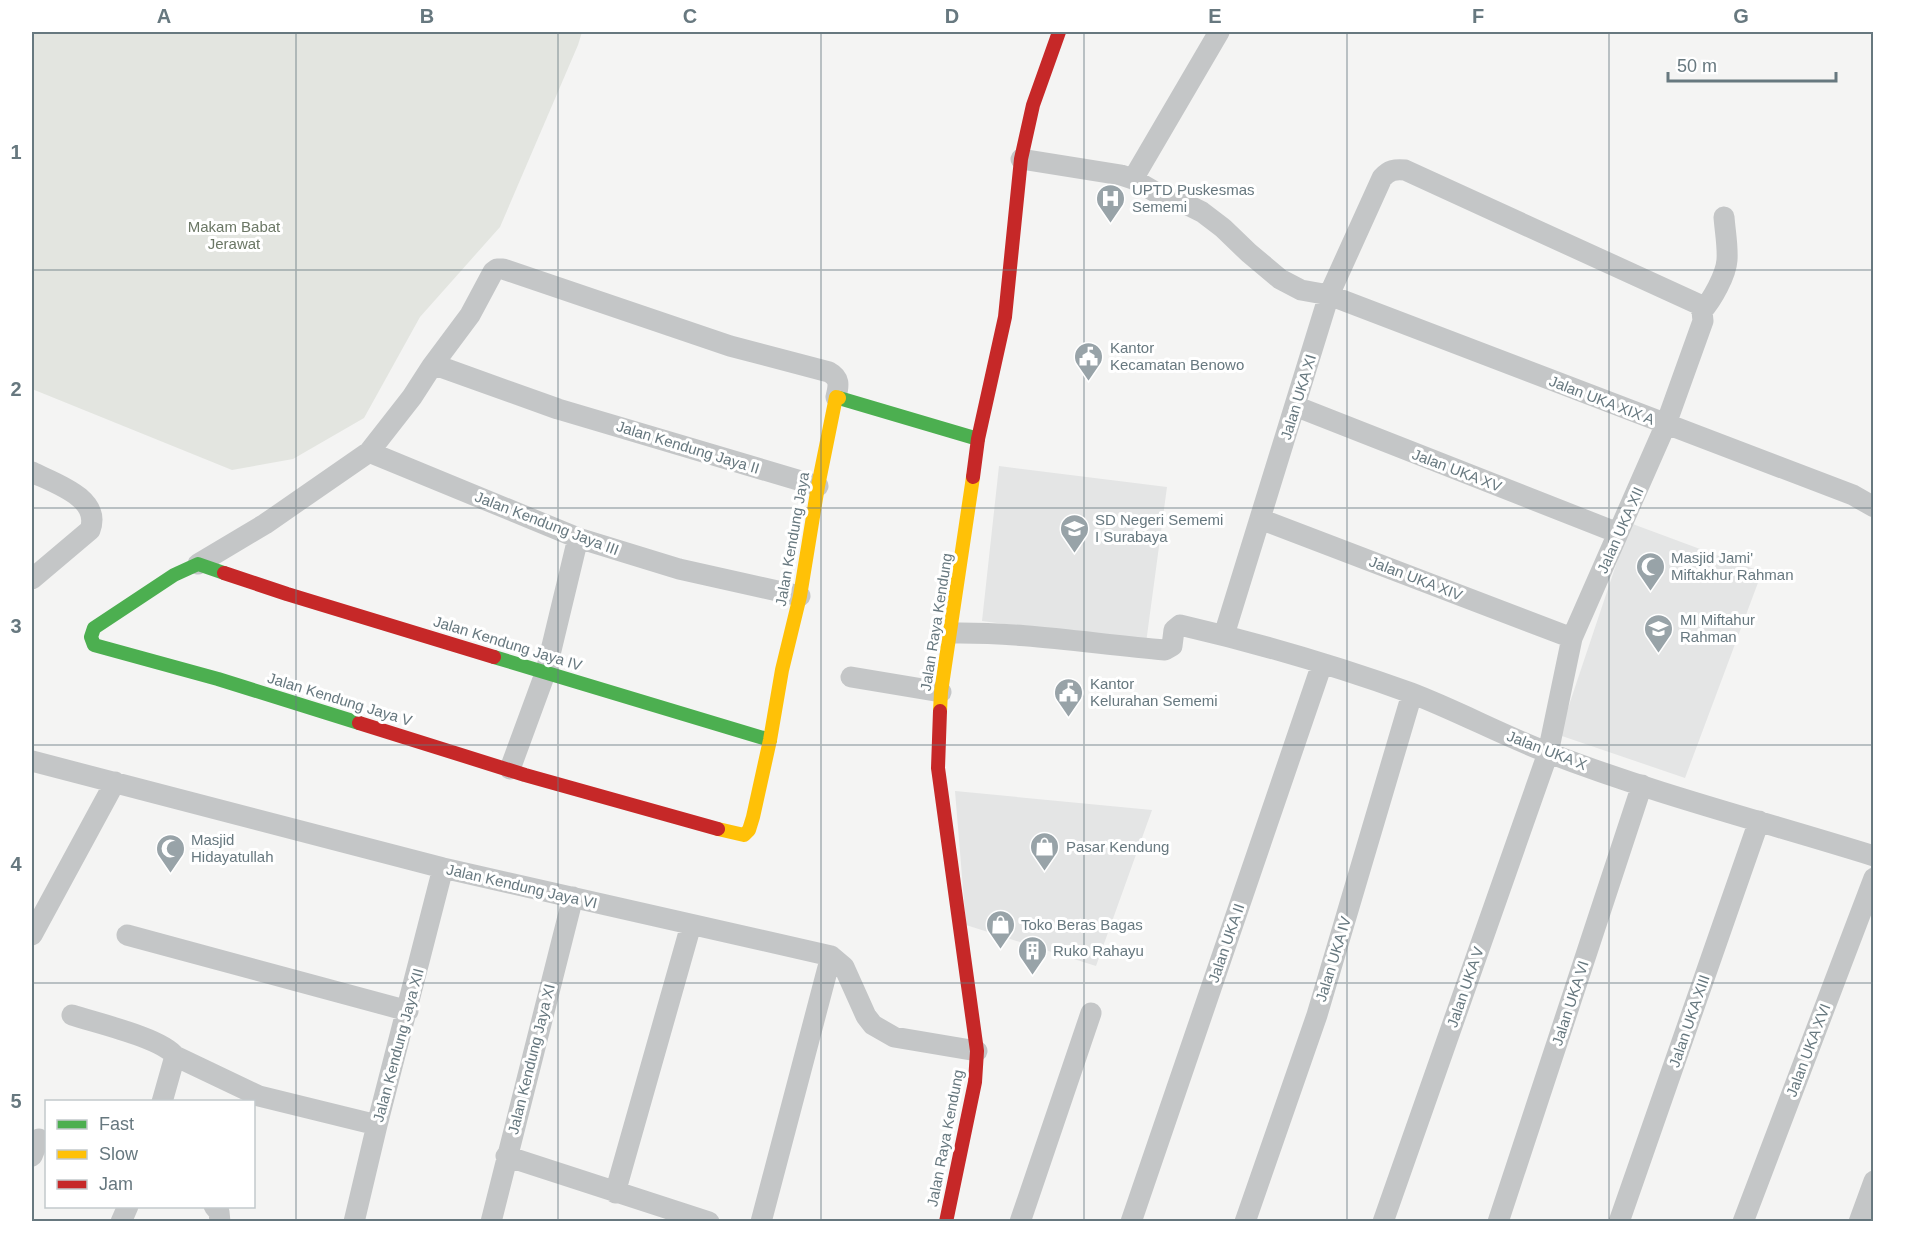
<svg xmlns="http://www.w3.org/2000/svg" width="1905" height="1253" font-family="Arial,sans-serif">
<rect width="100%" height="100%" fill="#f4f4f3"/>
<path fill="#e4e5e5" d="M999,466L1167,487L1146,643L982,621Z
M1630,523L1762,572L1685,778L1559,735Z
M955,791L1152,810L1096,966L966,925Z"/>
<path fill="#e3e5e0" d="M32,32H582L578,45L500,227L420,317L364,418L293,459L232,470L32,389Z"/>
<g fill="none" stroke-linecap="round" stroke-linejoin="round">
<path stroke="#c4c6c7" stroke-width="21" d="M1021,159L1121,175L1133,179L1219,32
M1133,179L1162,196L1182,202L1202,212L1223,228L1249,253L1280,279L1301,290L1329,295L1853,495L1874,507
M1702,311C1712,300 1726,275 1727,260C1728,246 1725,231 1724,217
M432,366L470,315L493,272L497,269H503L730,346L829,372C840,378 839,385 836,397
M1295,406L1618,533
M369,452L578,538L679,569L800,596
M32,472C54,483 102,498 90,530L32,579
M1260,519L1572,638
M198,564L265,524L369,452L412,397L432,366H438L558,409L818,486
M952,633C1023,632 1094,644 1165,650L1172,646L1174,630L1180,625C1258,643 1336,666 1411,693C1458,711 1502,735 1549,753C1655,794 1765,822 1874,856
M1224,635L1329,295L1382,178C1389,170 1395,169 1405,170L1698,304L1702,311L1703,321L1666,424L1572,638L1548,753L1383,1222
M851,677L941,692
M32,761L443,868L831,956L844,967L866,1016L873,1025L894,1037L977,1051
M510,769L546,671L578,538
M32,935L115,782
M127,935L408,1011
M72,1015C96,1023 162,1038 175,1056L259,1096L377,1125
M162,1102L175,1056
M32,1156L39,1139
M506,1156L709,1222
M615,1193L691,925
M214,1206L219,1212L220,1222
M121,1222L128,1206
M354,1222L377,1125L443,868
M491,1222L573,897
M761,1222L831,956
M1020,1222L1091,1013
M1131,1222L1322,664
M1245,1222L1317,1015L1412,694
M1498,1222L1642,785
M1619,1222L1759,821
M1743,1222L1874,878
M1859,1222L1874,1181"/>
<path stroke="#4caf50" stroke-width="14" d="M839,398L978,439
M224,573L198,564L174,575L94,628L91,637L94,645L218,679L359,723
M494,657L770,740"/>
<path stroke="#ffc107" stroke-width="14" d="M940,711L941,692L973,477
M718,829L744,835L749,830L753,817L770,740L782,670L800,596L818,486L836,397L839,398"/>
<path stroke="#c62828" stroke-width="14" d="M973,477L978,439L1005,317L1021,159L1033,105L1059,32
M224,573L287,594L494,657
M940,711L938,768L977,1051L975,1082L946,1222
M359,723L525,775L718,829"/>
</g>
<path fill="none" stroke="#67787f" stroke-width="1.5" stroke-opacity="0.55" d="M296,32V1222M558,32V1222M821,32V1222M1084,32V1222M1347,32V1222M1609,32V1222M32,270H1874M32,508H1874M32,745H1874M32,983H1874"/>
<defs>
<symbol id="hospital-pin" viewBox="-11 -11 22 30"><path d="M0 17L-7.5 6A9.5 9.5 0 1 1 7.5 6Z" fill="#98a3a8" stroke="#fff"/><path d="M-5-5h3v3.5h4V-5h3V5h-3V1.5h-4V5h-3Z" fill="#fff"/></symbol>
<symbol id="civic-pin" viewBox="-11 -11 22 30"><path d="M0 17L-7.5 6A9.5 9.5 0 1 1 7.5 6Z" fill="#98a3a8" stroke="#fff"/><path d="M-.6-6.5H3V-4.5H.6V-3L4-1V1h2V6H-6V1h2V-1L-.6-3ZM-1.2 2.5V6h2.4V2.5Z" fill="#fff"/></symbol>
<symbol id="school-pin" viewBox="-11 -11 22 30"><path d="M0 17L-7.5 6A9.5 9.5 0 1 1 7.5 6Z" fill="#98a3a8" stroke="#fff"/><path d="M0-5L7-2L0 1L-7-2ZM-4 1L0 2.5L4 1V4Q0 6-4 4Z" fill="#fff"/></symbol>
<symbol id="mosque-pin" viewBox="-11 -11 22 30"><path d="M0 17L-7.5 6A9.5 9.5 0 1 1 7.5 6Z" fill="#98a3a8" stroke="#fff"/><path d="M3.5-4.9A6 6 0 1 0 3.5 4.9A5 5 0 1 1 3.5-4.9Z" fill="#fff"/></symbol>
<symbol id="shop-pin" viewBox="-11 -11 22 30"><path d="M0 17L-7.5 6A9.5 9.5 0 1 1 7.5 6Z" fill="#98a3a8" stroke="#fff"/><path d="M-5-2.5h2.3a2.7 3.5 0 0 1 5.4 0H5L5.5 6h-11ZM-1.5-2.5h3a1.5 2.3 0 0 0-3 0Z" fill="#fff"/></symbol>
<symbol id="building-pin" viewBox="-11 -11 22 30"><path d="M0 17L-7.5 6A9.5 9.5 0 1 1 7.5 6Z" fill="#98a3a8" stroke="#fff"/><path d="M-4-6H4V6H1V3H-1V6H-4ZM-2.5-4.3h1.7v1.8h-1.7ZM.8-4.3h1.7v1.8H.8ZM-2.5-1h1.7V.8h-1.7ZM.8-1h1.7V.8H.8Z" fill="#fff"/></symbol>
</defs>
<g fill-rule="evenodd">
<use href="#hospital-pin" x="1094" y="182" width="33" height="45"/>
<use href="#civic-pin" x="1072" y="340" width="33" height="45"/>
<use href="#school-pin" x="1058" y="512" width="33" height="45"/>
<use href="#mosque-pin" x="1634" y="550" width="33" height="45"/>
<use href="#school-pin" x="1642" y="612" width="33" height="45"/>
<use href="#civic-pin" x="1052" y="676" width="33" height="45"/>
<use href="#shop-pin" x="1028" y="830" width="33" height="45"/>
<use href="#mosque-pin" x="154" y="832" width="33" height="45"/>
<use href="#shop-pin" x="984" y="908" width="33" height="45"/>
<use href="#building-pin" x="1016" y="934" width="33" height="45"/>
</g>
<g text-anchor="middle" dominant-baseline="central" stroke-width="6" stroke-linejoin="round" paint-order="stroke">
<g font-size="15" fill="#67787f" stroke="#fff" text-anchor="start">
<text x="1132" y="189">UPTD Puskesmas<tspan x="1132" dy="17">Sememi</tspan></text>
<text x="1110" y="347">Kantor<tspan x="1110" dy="17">Kecamatan Benowo</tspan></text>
<text x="1095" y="519">SD Negeri Sememi<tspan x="1095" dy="17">I Surabaya</tspan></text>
<text x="1671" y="557">Masjid Jami'<tspan x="1671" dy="17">Miftakhur Rahman</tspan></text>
<text x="1680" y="619">MI Miftahur<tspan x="1680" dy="17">Rahman</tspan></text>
<text x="1090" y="683">Kantor<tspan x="1090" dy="17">Kelurahan Sememi</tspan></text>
<text x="191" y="839">Masjid<tspan x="191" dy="17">Hidayatullah</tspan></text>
<text x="1066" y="846">Pasar Kendung</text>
<text x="1021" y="924">Toko Beras Bagas</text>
<text x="1053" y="950">Ruko Rahayu</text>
</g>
<g font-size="15" fill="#6b7765" stroke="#fff">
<text x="234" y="226">Makam Babat<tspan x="234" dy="17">Jerawat</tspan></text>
</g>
<g font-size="15" fill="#67787f" stroke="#fff">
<text transform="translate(1298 397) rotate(-73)">Jalan UKA XI</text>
<text transform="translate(1602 400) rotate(21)">Jalan UKA XIX A</text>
<text transform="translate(688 447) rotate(17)">Jalan Kendung Jaya II</text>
<text transform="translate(1457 470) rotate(21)">Jalan UKA XV</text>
<text transform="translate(547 523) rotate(21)">Jalan Kendung Jaya III</text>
<text transform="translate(1620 530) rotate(-66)">Jalan UKA XII</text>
<text transform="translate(792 539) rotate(-80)">Jalan Kendung Jaya</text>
<text transform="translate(1416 578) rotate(21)">Jalan UKA XIV</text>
<text transform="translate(936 622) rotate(-81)">Jalan Raya Kendung</text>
<text transform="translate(508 643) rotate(17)">Jalan Kendung Jaya IV</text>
<text transform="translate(340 699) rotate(17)">Jalan Kendung Jaya V</text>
<text transform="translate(1547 750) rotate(21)">Jalan UKA X</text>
<text transform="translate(522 886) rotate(13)">Jalan Kendung Jaya VI</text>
<text transform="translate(1226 943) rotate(-71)">Jalan UKA II</text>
<text transform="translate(1333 959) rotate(-73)">Jalan UKA IV</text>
<text transform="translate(1465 987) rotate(-71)">Jalan UKA V</text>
<text transform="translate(1570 1003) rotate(-72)">Jalan UKA VI</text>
<text transform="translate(1689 1021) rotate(-71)">Jalan UKA XIII</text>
<text transform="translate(398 1045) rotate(-75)">Jalan Kendung Jaya XII</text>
<text transform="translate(1808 1050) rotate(-69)">Jalan UKA XVI</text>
<text transform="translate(531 1059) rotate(-76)">Jalan Kendung Jaya XI</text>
<text transform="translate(945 1138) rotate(-79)">Jalan Raya Kendung</text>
</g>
</g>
<rect width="1905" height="1253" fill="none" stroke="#ffffff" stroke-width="66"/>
<rect x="45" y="1100" width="210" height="108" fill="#ffffff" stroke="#c2c9cc" stroke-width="1.5"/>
<rect x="57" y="1120" width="30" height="9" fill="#4caf50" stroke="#c2c9cc" stroke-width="1.5"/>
<text x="99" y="1130" font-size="18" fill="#67787f">Fast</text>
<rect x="57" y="1150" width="30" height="9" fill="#ffc107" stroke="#c2c9cc" stroke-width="1.5"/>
<text x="99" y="1160" font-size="18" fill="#67787f">Slow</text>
<rect x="57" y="1180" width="30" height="9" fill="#c62828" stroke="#c2c9cc" stroke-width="1.5"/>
<text x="99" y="1190" font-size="18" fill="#67787f">Jam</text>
<path d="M1668 72v9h168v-9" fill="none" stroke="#67787f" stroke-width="3"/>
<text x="1677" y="72" font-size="18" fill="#67787f" stroke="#ffffff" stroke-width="4.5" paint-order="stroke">50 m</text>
<rect x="33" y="33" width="1839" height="1187" fill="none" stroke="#67787f" stroke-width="2"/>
<g font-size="20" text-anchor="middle" font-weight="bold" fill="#67787f">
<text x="164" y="23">A</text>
<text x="427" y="23">B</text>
<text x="690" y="23">C</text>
<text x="952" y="23">D</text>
<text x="1215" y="23">E</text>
<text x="1478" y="23">F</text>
<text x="1741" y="23">G</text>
<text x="16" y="159">1</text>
<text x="16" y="396">2</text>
<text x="16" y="633">3</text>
<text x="16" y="871">4</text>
<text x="16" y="1108">5</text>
</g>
</svg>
